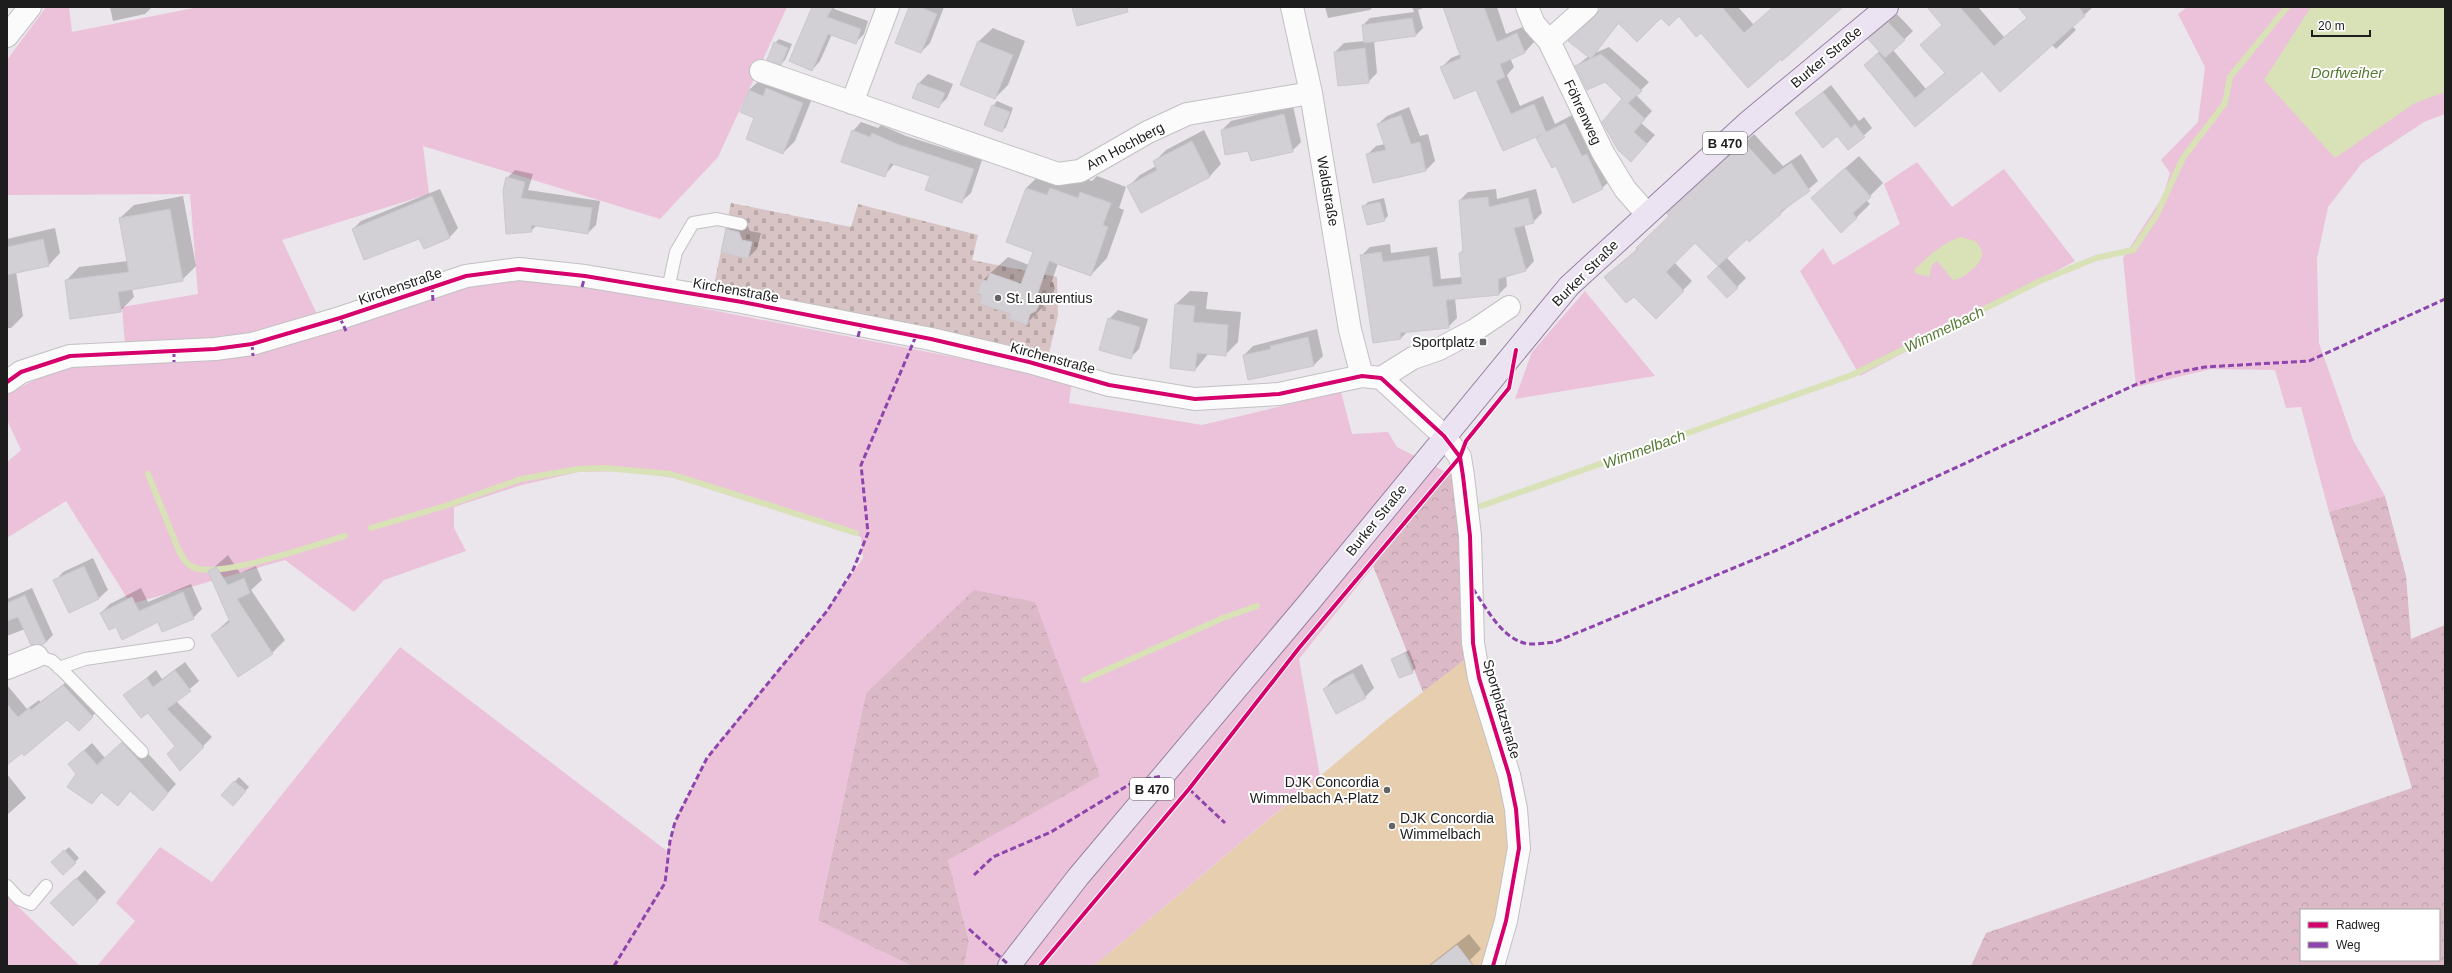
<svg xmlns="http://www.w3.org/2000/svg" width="2452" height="973" font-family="Helvetica,sans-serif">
<defs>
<pattern id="forest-crowns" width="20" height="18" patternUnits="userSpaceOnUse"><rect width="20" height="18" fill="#dcb9c6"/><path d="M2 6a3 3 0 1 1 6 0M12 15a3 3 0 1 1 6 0" fill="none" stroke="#bc9faa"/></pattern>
<pattern id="cemetery-stones" width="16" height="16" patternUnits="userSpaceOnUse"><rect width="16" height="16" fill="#d8c4c4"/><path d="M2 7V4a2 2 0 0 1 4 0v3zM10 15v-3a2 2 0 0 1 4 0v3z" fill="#b9a8a8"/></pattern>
</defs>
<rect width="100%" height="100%" fill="#eae6ec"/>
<path fill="#ebc2d9" d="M46,7H69L72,32L199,7H787L718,157L660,219L423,146L429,194L282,240L325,331L491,276L547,278L1072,380L1069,403L1202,425L1341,392L1352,434L1388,432L1397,447L1448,473L1299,659L1320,776L1094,966H964L969,941L948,860L1100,775L974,591L866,693L818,919L912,966H97L135,921L116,903L160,847L212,882L400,647L667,851L678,814L712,750L820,620L863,558L861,537L674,478L627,471L578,472L518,486L454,507V528L466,551L384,580L354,612L285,560L131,604L66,501L7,538V462L21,450L7,420V394L52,371L126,359L122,307L198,294L190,194L7,195V60Z
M2187,7H2445V114L2424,122L2362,163L2328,207L2317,259L2319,343L2353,440L2385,496L2329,512L2301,407L2286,408L2275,370L2211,369L2136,387L2123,258L2163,196L2170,173L2161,160L2198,122L2205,67L2178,14Z
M1917,162L1952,207L2004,169L2075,261L1860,376L1800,271L1823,248L1833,265L1900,224L1884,184Z
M1585,291L1655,376L1515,399L1532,352Z
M7,896L80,966H7Z"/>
<path fill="url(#forest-crowns)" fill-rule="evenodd" d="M1468,451L1480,648L1423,692L1373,566Z
M2385,496L2406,576L2411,639L2445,625V966H1971L1986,933L2412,788L2329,512ZM2301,910H2439V960H2301Z
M974,590L1035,602L1100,776L948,860L969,941L964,966H912L818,920L866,693Z"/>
<path fill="url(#cemetery-stones)" d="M731,203L851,227L858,204L978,235L972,260L1057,277L1058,315L1049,353L714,285Z"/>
<path fill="#e6ceae" d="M1480,648L1523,798L1501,966H1094L1388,719Z"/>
<path fill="#d9e1b7" d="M2311,7H2445V92L2415,103L2335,158L2264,80Z
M1961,237L1975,241C1978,244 1981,248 1982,252C1983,264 1964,279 1953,280L1937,261L1932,265L1929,277L1915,273L1914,270C1926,258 1945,241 1961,237Z"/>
<path fill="#0003" d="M110,7H152L145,14L113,21Z
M810,7H835L834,9L868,21L864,34L855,43L832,34L820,61L812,70V8Z
M919,7H944L930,43L921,52Z
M1325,7H1373L1370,10L1328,18Z
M1412,7H1426L1418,10L1423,28L1416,35L1374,40L1377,73L1368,82L1335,52L1344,43L1365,41L1363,25L1370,18L1414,12Z
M1444,7H1497L1506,34L1527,25L1534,42L1525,52L1510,58L1514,67L1507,75L1520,106L1543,96L1555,124L1574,114L1612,179L1602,188L1557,164L1537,138L1541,134L1503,150L1476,89L1442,67L1451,58L1461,54Z
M1604,7H1738L1754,25L1773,7H1841L1748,86L1701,31L1680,14L1619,23L1595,53L1609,47L1649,82L1636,95L1652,111L1641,123L1655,135L1639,152L1623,99L1605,81L1576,66L1589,56L1569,41Z
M1934,7H1978L2004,37L2028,17L2019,7H2093L2072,26L2076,30L2056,49L2051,44L1982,69L1916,125L1875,55L1880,51L1869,39L1897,14L1913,31L1893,50L1926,89L1946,72L1943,24Z
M993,28L1025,41L1008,85L995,98L962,85L979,41Z
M779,39L792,44L785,60L781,64L775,43Z
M928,74L953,84L947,98L938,107L913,97L919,83Z
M761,79L815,91L795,141L783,153L756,118L749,90Z
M1831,85L1859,121L1864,117L1872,128L1849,149L1837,135L1797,113Z
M997,101L1013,108L1006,127L1002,131L993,106Z
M1293,106L1301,142L1292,151L1249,149L1222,130L1231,121Z
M1409,107L1420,136L1428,134L1435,161L1426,170L1374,182L1368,154L1376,146L1385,144L1378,124L1387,116Z
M861,122L878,128L881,125L906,136L982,160L971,193L962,201L931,175L895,163L885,175L853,131Z
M1204,130L1221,164L1210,176L1128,187L1140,175L1156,166L1154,162L1166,150Z
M1754,134L1783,166L1801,154L1818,181L1781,213L1747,237L1726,257L1746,278L1727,297L1708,277L1719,266L1695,241L1674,262L1692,281L1656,318L1634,295L1606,277L1638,248L1671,216L1678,204Z
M1859,156L1883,183L1866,200L1870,204L1856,218L1826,185Z
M515,170L533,174L528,190L600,201L596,225L588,233L537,225L531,231L507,178Z
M1043,172H1067L1092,181L1097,176L1126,187L1119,208L1124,210L1107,258L1091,275L1058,263L1052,281L1055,288L1053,293L1045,300L1043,307L1026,324L984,295L983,280L1008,257L1029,265L1034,251L1026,188Z
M440,189L458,228L450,237L425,248L420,238L353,229L361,221Z
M1496,189L1497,199L1536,189L1542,213L1533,222L1524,224L1534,261L1526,270L1506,275L1507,286L1499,294L1455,298L1457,318L1448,327L1407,332L1401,338L1361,256L1370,247L1390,244L1391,253L1437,247L1441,279L1462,277L1460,253L1464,249L1460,200L1468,192Z
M183,196L196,266L182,280L132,289L134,297L120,311L66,281L79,267L128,261L120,218L134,205Z
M1384,198L1388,216L1384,220L1364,206L1368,202Z
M736,221L747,224L750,231L761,233L757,249L748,258L727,230Z
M55,228L60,253L49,265L16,272L23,316L11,328H7V239Z
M1190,291L1208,292L1206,309L1241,312L1238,342L1225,355L1208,354L1195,370L1176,304Z
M1118,310L1148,319L1139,349L1130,358L1109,319Z
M1317,329L1323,356L1314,365L1244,355L1253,346Z
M228,555L240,573L256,566L262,580L251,590L285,640L272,653L212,635L230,619L210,571Z
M93,558L108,590L99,598L69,612L55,581L63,572Z
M191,584L202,609L193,618L116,626L101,613L110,604L141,588L148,602Z
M32,588L53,635L46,642L31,644L25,629L7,636V599Z
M1409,650L1416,668L1412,672L1392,659Z
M185,662L199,681L176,701L212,737L180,770L177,746L148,712L125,696L156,670L162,679Z
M1362,664L1374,688L1365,697L1337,712L1324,689L1333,680Z
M73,677L101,707L79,730L67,718L7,764V685L27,709L39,700L40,702Z
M131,735L176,784L153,810L131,790L118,805L102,792L92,803L78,773L69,764L92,743L105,758Z
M7,774L26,798L7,815Z
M239,777L249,787L237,800L222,795Z
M69,847L79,858L63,874L53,862Z
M85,870L106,892L73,925L52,903Z
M1469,934L1481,949L1470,960L1474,966H1428Z"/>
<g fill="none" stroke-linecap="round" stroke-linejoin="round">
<path stroke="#d9e1b7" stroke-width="6" d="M148,474L179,551C183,558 186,564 193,567C217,580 316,544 345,536
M1481,506L1852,375L2040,281L2096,258L2133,250L2156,216L2183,158L2225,103L2230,77L2287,7
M371,528L448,505L521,479L578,469L606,468L671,474L856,533
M1084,680L1223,618L1257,606"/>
</g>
<path fill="#d2cfd5" stroke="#cbc7cf" d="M812,7H833L827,17L861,29L856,44L828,34L812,71L789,61Z
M909,7H920L937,14L921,53L895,43Z
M1072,7H1127L1128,12L1077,26Z
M1443,7H1484L1497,42L1517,33L1525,53L1500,64L1505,77L1496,81L1511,114L1534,104L1546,132L1565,123L1582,156L1587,154L1603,189L1573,203L1556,166L1552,168L1536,138L1541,135L1503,151L1476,90L1454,99L1440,67L1461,58Z
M1602,7H1722L1744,33L1773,7H1843L1782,61L1781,59L1748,88L1701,33L1696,37L1679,16L1669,26L1661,18L1637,42L1618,23L1591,59L1568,41L1595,16Z
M1927,7H1960L1994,46L2027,18L2018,7H2079L2085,16L2000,92L1982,71L1915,127L1864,65L1878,53L1915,98L1945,73L1920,45L1942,25Z
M1412,18L1416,36L1364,43L1362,25Z
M1888,22L1905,40L1885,58L1868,39Z
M978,41L1013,55L995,99L960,85Z
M774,42L788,48L781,65L767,60Z
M1365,48L1369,83L1338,86L1334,52Z
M1601,54L1642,91L1628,103L1645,119L1634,132L1647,144L1631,162L1618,150L1602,122L1622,99L1605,82L1587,90L1575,66Z
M918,83L945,93L939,108L912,98Z
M766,88L803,103L783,154L746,139L754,118L740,112L749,90L763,96Z
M1823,92L1851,128L1855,124L1865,137L1848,150L1837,136L1823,148L1795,113Z
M992,105L1010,112L1002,132L984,125Z
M1284,114L1293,152L1251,161L1248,151L1225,155L1221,130Z
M1401,115L1411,144L1420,142L1426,171L1373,183L1366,154L1386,150L1377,124Z
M852,130L870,137L872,133L897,144L974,169L962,203L925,190L930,176L890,163L885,177L841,162Z
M1192,141L1210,177L1141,213L1127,186L1157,170L1153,161Z
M1744,142L1774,175L1791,163L1810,191L1780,212L1781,214L1749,242L1747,239L1718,266L1695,243L1666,272L1684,291L1656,319L1634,297L1626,303L1604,277L1638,249L1636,248L1669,216L1667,213Z
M1845,168L1871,197L1853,213L1857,218L1841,233L1811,198Z
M506,177L525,182L521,198L592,208L588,234L531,225L532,232L506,234L503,191Z
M1026,188L1047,195L1050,188L1078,198L1080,192L1111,203L1103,225L1108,227L1091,276L1049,261L1036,298L1039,305L1036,311L1030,314L1027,325L1009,319L1011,314L980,304L982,295L977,293L982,280L987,281L990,273L1021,284L1033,252L1006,242Z
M432,196L450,238L424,249L419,239L364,260L352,229Z
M1488,197L1489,207L1528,198L1534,223L1514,228L1526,271L1498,279L1499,295L1446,300L1449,328L1400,333L1401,339L1373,343L1360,255L1381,252L1383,262L1429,256L1433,287L1462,284L1459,253L1463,252L1459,200Z
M1380,202L1385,221L1367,225L1362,206Z
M170,209L183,281L118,292L121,312L70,319L65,280L129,272L119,218Z
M726,229L739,232L742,240L752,242L748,259L721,252Z
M43,239L49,266L7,275V247Z
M1718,266L1738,288L1727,298L1707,277Z
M1175,304L1195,306L1193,322L1228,325L1226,356L1197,353L1195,371L1170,368Z
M1108,318L1140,327L1131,359L1099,350Z
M1308,337L1314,366L1248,380L1243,355L1271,349L1270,346Z
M84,566L99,599L69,613L53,580Z
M216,567L228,585L244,578L250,593L237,599L273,654L238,677L211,635L230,622L208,571Z
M183,592L194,619L162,632L158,622L122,640L116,627L109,630L100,613L132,597L139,611Z
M25,595L46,642L42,645H31L18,617L7,621V603Z
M1405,653L1413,673L1399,678L1391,659Z
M175,670L191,691L167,709L204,747L180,771L167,754L175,746L148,713L141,718L123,695L147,678L153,687Z
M1353,673L1366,698L1336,714L1323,689Z
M63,685L93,717L79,731L67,720L24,756L22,753L7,765V704L18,717L29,708L31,710Z
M122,742L168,793L153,811L130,791L118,806L101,792L92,804L67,787L76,774L68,764L84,750L97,765Z
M234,781L246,791L233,806L221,795Z
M64,850L76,863L63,875L51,862Z
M76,878L98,901L73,926L50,903Z
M1457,945L1473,966H1430Z"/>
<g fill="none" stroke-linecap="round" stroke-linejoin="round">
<defs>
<path id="service" d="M668,289L676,252L693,223L717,219L741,224
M37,656L52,661L63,671L142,752
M59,668L85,659L188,644
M7,886L19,899L31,904L46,886"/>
<path id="minor" d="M1292,7L1311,93L1350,330L1362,376
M1527,7L1534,24L1549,41L1603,153L1625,189L1646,213
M7,36L30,7
M1549,41L1587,7
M761,71L1058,174L1080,171L1148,132L1187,114L1311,93
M852,103L888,7
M1381,378L1413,358L1439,349L1475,330L1509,307
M7,382L21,372L70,356L215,349L252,344L340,318L466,276L519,269L585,276L742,302L931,339L1029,362L1109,385L1195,399L1279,394L1362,376L1381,378L1444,436L1460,457L1463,476L1470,536L1473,643L1479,678L1509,775L1516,809L1519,848L1506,921L1493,966
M7,668L37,656"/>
<path id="primary" d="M1009,966L1078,877L1311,600L1569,286L1747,123L1887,7"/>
</defs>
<use href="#service" stroke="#c2c0c3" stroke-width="14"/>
<use href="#minor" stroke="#c2c0c3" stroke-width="24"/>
<use href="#primary" stroke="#9882a2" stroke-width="24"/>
<use href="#service" stroke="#fcfbfc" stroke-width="12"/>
<use href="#minor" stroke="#fcfbfc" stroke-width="22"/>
<use href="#primary" stroke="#ebe3f1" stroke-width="22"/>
<path stroke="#8e44ad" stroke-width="3" stroke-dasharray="6 3" stroke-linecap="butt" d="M432,286L433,301
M582,287L585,276
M340,318L346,331
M858,337L861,325
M252,344L253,356
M174,351V362
M1473,589C1486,607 1499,634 1521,642C1531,646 1544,643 1555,642L1777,550L2137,384L2168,374L2205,367L2309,361L2445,299
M1189,789L1225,823
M974,875L993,857L1051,832L1135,781L1162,776
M969,929L1009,965
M614,966L665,883L670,841L675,822L707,758L827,611L853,570L868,533L861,465L916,336"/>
<defs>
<path id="cycleway" d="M7,382L21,372L70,356L215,349L252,344L340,318L466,276L519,269L585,276L742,302L931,339L1029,362L1109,385L1195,399L1279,394L1362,376L1381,378L1444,436L1460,457L1463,476L1470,536L1473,643L1479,678L1509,775L1516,809L1519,848L1506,921L1493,966
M1040,966L1189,789L1299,648L1460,457L1466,441L1509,388L1516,350"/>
</defs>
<use href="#cycleway" stroke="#fff" stroke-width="6"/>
<use href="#cycleway" stroke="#d6006c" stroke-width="4"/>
</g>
<g fill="#656365" stroke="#fff" stroke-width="1.5">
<circle cx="998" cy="298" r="4"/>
<rect x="1479" y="338" width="8" height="8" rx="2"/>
<circle cx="1387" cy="790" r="4"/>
<circle cx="1392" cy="826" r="4"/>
</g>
<g text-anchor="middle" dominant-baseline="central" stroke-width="4" stroke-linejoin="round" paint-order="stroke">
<g fill="#fff" stroke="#616161" stroke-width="1">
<rect x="1703" y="132" width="44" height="22" rx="3"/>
<rect x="1130" y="778" width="44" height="22" rx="3"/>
</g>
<g font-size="13" font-weight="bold" fill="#1d1d1d">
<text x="1725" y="143">B 470</text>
<text x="1152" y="789">B 470</text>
</g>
<g font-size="14" fill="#1d1d1d" stroke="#fff">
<text transform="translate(1826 57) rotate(-40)">Burker Straße</text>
<text transform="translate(1583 112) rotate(65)">Föhrenweg</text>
<text transform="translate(1125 146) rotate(-28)">Am Hochberg</text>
<text transform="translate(1328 191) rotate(80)">Waldstraße</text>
<text transform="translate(1585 273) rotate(-45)">Burker Straße</text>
<text transform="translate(400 286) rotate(-19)">Kirchenstraße</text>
<text transform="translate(736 290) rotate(10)">Kirchenstraße</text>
<text transform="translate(1053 358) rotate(15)">Kirchenstraße</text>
<text transform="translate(1376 520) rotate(-51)">Burker Straße</text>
<text transform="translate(1502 709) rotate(74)">Sportplatzstraße</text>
</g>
<g font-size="14" fill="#1d1d1d" stroke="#fff" text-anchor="start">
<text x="1006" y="298">St. Laurentius</text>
<text x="1475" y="342" text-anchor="end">Sportplatz</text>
<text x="1379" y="782" text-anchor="end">DJK Concordia<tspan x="1379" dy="16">Wimmelbach A-Platz</tspan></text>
<text x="1400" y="818">DJK Concordia<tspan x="1400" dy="16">Wimmelbach</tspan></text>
</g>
<g font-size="15" font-style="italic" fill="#577a33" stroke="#fff">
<text x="2347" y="72">Dorfweiher</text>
<text transform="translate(1944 329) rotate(-26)">Wimmelbach</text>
<text transform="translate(1644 449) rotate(-20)">Wimmelbach</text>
</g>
</g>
<rect width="2452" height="973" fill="none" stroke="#1d1d1d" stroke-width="16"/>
<rect x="2300" y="909" width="140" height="52" fill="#ffffff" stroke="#a5a5a5"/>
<rect x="2308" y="922" width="20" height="6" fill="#d6006c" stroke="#a5a5a5"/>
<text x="2336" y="929" font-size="12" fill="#1d1d1d">Radweg</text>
<rect x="2308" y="942" width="20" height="6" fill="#8e44ad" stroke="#a5a5a5"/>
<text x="2336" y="949" font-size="12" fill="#1d1d1d">Weg</text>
<path d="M2312 30v6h58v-6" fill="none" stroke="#1d1d1d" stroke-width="2"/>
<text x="2318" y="30" font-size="12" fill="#1d1d1d" stroke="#ffffff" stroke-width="3" paint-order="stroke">20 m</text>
</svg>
